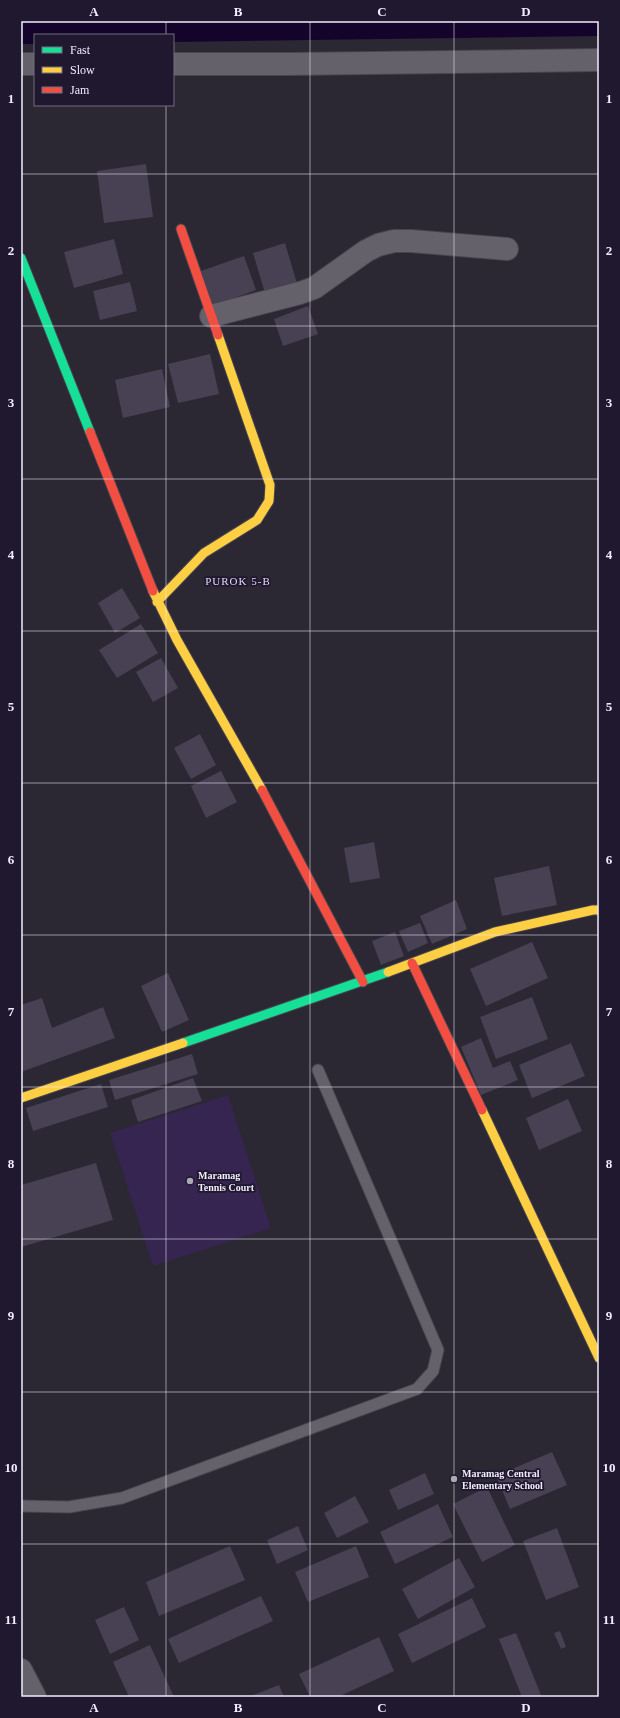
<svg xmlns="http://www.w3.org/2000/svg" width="620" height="1718" font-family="'Times New Roman',serif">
<rect width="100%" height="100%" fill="#2b2733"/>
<path fill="#352550" d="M228,1095L271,1228L153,1266L110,1133Z"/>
<path fill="#14042b" d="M21,21H599V36L173,42V35H35V44H21Z"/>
<path fill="#474153" d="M146,164L153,217L104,223L97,171Z
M114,239L123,274L74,288L64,252Z
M285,243L299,290L267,300L253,253Z
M244,256L256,290L210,307L198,272Z
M130,282L137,311L100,320L93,291Z
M308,306L318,334L283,346L274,319Z
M210,354L219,394L178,403L168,364Z
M162,369L170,407L123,418L115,380Z
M122,588L140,618L115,633L98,603Z
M141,624L158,653L117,678L99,650Z
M161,658L178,688L153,702L136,672Z
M200,734L216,765L191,779L174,748Z
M221,771L237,802L206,818L191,786Z
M374,842L380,878L350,883L344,848Z
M549,866L557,905L502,916L494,878Z
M456,900L467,929L432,944L420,916Z
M420,923L428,943L408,952L399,931Z
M395,932L404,956L381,965L372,941Z
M532,942L548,978L486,1006L470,969Z
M168,973L189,1020L162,1032L141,986Z
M532,997L548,1039L496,1059L480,1017Z
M42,998L52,1028L103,1007L115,1038L21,1072V1005Z
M481,1038L493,1068L510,1061L518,1080L481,1095L461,1047Z
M571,1043L585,1076L532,1098L519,1065Z
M192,1054L198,1074L115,1100L109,1080Z
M193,1078L202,1101L138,1122L131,1100Z
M101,1084L108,1107L33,1131L26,1108Z
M568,1099L582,1131L539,1150L526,1118Z
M96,1163L113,1220L21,1247V1185Z
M552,1452L567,1485L510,1509L496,1476Z
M425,1473L434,1494L398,1510L389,1490Z
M487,1487L515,1545L482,1562L453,1504Z
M355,1496L369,1522L337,1538L324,1513Z
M438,1504L453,1537L395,1564L380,1532Z
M298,1526L308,1550L277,1564L267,1540Z
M557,1528L579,1587L546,1600L523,1541Z
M230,1546L245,1580L159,1616L146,1582Z
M356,1546L369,1577L308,1602L295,1572Z
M459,1558L475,1587L418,1619L402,1589Z
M261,1596L273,1621L179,1663L168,1639Z
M472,1598L486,1627L412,1663L398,1634Z
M124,1607L139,1640L110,1654L95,1620Z
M560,1631L566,1647L561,1649L554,1633Z
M516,1633L541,1695L537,1697H522L499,1639Z
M379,1637L394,1671L338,1697H310L299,1674Z
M150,1645L174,1697H129L113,1662Z
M279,1685L284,1697H248Z"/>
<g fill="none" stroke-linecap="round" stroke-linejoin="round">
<defs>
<path id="lane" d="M21,1506L69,1507L122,1498L417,1389L433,1371L438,1350L318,1070"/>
<path id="street" d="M21,64H35
M173,64H291L599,60
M211,316L300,293L314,288L366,251L378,245L394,241H411L507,249
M21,1670L35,1697"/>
<path id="fast" d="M21,258L90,432
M183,1043L388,972"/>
<path id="slow" d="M153,591L177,640L262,790
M157,602L204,553L257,520L269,501L270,485L218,335
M388,972L495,932L593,910H599
M21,1098L183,1043
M482,1110L599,1358"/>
<path id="jam" d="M181,229L218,335
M90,432L153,591
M262,790L363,982
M412,963L482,1110"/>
</defs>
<use href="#lane" stroke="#48454f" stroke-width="13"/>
<use href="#street" stroke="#48454f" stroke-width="24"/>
<use href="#fast" stroke="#48454f" stroke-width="11"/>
<use href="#slow" stroke="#48454f" stroke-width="11"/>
<use href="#jam" stroke="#48454f" stroke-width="11"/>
<use href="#lane" stroke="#64616b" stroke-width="11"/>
<use href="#street" stroke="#64616b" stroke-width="22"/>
<use href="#fast" stroke="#16e098" stroke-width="9"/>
<use href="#slow" stroke="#ffcf43" stroke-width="9"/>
<use href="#jam" stroke="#f24e42" stroke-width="9"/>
</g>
<path fill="none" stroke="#f1edfc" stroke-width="1" stroke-opacity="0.55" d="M166,21V35M310,21V1697M454,21V1697M166,105V1697M21,174H599M21,326H599M21,479H599M21,631H599M21,783H599M21,935H599M21,1087H599M21,1239H599M21,1392H599M21,1544H599"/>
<g fill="#aca8b6" stroke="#1f182e" stroke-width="1.5">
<circle cx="190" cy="1181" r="4"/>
<circle cx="454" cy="1479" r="4"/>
</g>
<g text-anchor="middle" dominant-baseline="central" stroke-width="3.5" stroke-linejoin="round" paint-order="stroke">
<g font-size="10" font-weight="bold" fill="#f1edfc" stroke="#1f182e" text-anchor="start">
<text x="198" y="1175">Maramag<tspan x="198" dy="12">Tennis Court</tspan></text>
<text x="462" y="1473">Maramag Central<tspan x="462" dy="12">Elementary School</tspan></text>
</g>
<g font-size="11" letter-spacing="1" fill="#e0d7f5" stroke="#1f182e">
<text x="238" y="581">PUROK 5-B</text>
</g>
</g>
<rect width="620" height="1718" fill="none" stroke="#1f182e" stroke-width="44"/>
<rect x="34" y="34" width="140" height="72" fill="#1f182e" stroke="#736d80"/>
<rect x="42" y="47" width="20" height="6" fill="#16e098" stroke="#736d80"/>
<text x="70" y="54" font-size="12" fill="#f1edfc">Fast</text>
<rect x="42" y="67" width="20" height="6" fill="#ffcf43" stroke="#736d80"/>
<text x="70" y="74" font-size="12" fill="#f1edfc">Slow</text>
<rect x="42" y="87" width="20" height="6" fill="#f24e42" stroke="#736d80"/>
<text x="70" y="94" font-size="12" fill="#f1edfc">Jam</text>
<rect x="22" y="22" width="576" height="1674" fill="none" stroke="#f1edfc" stroke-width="1.5"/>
<g font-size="13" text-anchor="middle" font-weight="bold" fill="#f1edfc">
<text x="94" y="16">A</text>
<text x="238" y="16">B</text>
<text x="382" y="16">C</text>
<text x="526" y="16">D</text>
<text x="11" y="103">1</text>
<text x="609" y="103">1</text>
<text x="11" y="255">2</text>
<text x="609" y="255">2</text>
<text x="11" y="407">3</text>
<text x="609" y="407">3</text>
<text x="11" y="559">4</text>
<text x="609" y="559">4</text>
<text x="11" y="711">5</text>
<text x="609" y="711">5</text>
<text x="11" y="864">6</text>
<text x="609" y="864">6</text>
<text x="11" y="1016">7</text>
<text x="609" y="1016">7</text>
<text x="11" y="1168">8</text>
<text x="609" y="1168">8</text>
<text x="11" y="1320">9</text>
<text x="609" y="1320">9</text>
<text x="11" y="1472">10</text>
<text x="609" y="1472">10</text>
<text x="11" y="1624">11</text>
<text x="609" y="1624">11</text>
<text x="94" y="1712">A</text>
<text x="238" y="1712">B</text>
<text x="382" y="1712">C</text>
<text x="526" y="1712">D</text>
</g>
</svg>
